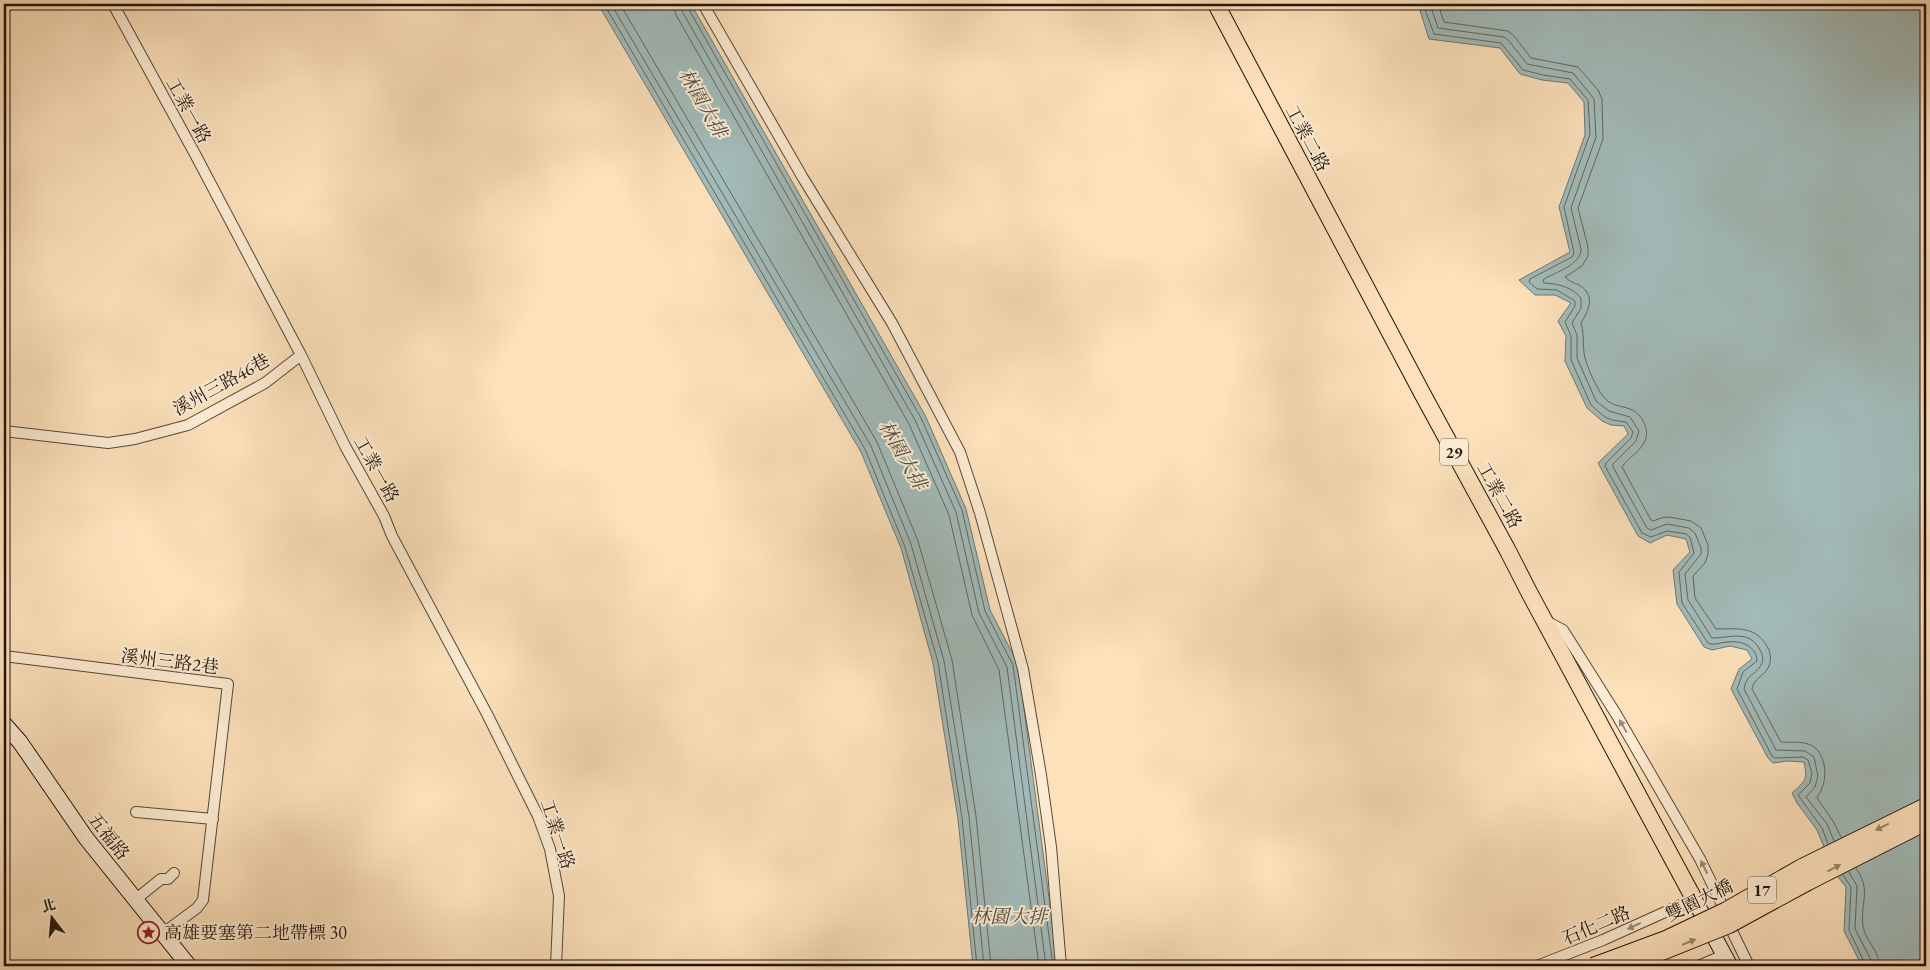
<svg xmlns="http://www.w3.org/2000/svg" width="1930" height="970" font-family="'EB Garamond','Noto Serif TC',serif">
<rect width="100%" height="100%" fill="#fce1bb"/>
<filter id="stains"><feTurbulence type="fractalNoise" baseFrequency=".004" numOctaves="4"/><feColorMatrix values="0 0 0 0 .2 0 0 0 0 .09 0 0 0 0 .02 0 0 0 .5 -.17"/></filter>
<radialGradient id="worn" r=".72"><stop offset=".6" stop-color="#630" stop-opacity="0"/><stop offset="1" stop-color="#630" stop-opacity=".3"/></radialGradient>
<path fill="#a2bbb9" stroke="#6f7773" d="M598,4H691L925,415L966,509L990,610L1018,664L1058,966H973L958,819L933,663L901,548L861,452Z
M1418,4H1926V966H1862L1844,931L1846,887L1835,873L1817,830L1797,803L1792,793C1805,781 1808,780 1804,762L1788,761L1773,763L1768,758L1731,689L1739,669L1752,659L1747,650L1730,646L1712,650L1704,647L1677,604L1673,570L1690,552L1686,539L1667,535L1650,543L1638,536L1598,463L1628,434L1624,426L1611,425L1602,421L1587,408L1565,361L1566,336L1558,321L1571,303L1555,295H1535L1519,280L1570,252L1559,207L1585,135L1584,102L1568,83L1542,80L1520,74L1500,48L1429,39Z"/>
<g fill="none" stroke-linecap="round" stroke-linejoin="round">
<path stroke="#626662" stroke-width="1" d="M604,4L865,449L905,547L938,662L962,818L977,966
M611,4L871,446L911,544L944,661L969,817L984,966
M620,4L877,442L918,541L952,660L976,816L991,966
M673,4L676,15L909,424L949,515L972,615L999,670L1039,966
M681,4L682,11L915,420L956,512L979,613L1007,667L1046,966
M687,4L688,8L921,418L962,510L985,611L1013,665L1053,966
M1423,4L1434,34L1501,43L1523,70L1543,75L1570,79L1588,100L1590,134L1564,207L1574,253L1572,257L1530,279L1529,282L1537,289L1557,290L1575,301V306L1565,322L1571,336V360L1591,405L1605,417L1612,420L1626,422L1633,432L1631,438L1606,463L1605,466L1642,533L1651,537L1667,531L1686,534L1690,537L1694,553L1679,572L1682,603L1708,643C1715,646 1721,642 1728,642C1740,640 1757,646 1757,661L1743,672L1737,689L1772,756L1775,758L1803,757L1808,760L1812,773L1810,783L1798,795L1822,828L1828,844
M1430,4L1438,28L1504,37L1509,41L1527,64L1573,73L1594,99L1596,137L1571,208L1581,249C1581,265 1556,272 1544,279L1543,282L1545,283C1558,284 1572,287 1581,298V308L1572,323L1577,335V358L1596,401L1609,411L1630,417L1639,431L1636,441L1613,464V467L1647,528L1651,530L1667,524L1689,528L1695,533L1701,548V554L1685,574L1688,600L1712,638C1731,638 1749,629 1760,650C1763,655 1764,660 1761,665C1755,676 1747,673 1744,689L1776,750L1805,751L1814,757L1818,776L1815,787L1806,797L1827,824L1834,841
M1438,4L1444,22L1508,31L1514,36L1531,58L1578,67L1598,90L1602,99L1603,139L1578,208L1588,247V256L1582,266L1565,277C1569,281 1574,283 1579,285C1596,295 1589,310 1581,323C1585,337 1582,346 1585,358C1587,367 1597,389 1603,396C1611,407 1620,405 1630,409C1642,413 1650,430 1645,441C1640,452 1628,458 1622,467L1651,520L1653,521L1661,518L1669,517L1691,521L1701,528L1708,545V554L1705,563L1693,576L1695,598L1716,629C1738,629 1757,625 1769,650C1771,656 1771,662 1768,668C1763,677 1754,678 1752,689L1781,742C1789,743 1799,741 1808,744C1825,749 1828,774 1822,788C1821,792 1818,795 1817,798L1833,821L1841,837
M1856,868C1872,891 1860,902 1863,926C1865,940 1879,951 1880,966
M1849,872L1857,886L1855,929L1871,960L1872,966
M1843,875L1851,887L1849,930L1866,966"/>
<defs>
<path id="street" d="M113,4L195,154L301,355L345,446L384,516L392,536L487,714L538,816L550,849L559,896L556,966
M703,4L803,178L892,323L960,452L980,513L1023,669L1041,775L1051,847L1061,966
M4,431L108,443L135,439L188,425L265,383L301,355
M1546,621L1563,630L1616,714L1700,859L1725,911
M4,656L228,684L203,900L197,908L162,934
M136,812L213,819
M135,900L161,879H168L174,873
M1729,925L1749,966
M1537,966L1603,940L1694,899
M1698,966L1724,955"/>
<path id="secondary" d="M4,724L20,742L86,838L189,966
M1694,899L1730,966"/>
<path id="primary" d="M1216,4L1422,393L1508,551L1530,594L1694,899"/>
</defs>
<use href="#street" stroke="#594636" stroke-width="12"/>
<use href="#secondary" stroke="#23120a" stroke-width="17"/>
<use href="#primary" stroke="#23120a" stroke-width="18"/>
<use href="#street" stroke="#fdecd3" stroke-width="10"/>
<use href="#secondary" stroke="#fdecd3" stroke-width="15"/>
<use href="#primary" stroke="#fce1bb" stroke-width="16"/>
<defs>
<path id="primary-bridge" d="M1593,966L1666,939L1725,911L1802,867L1926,806
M1627,966L1729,925L1808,882L1926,822"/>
</defs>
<use href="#primary-bridge" stroke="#23120a" stroke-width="18" stroke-linecap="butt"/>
<use href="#primary-bridge" stroke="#fce1bb" stroke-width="16"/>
</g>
<defs><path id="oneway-solid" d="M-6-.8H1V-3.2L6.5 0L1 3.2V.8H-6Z" transform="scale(1.25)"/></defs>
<g fill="#9b8a79">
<use href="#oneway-solid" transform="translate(1623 726) rotate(-120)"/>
<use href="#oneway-solid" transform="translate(1704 867) rotate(-116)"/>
<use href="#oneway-solid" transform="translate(1634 926) rotate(155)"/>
</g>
<g fill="#9a846b">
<use href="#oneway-solid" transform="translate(1882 827) rotate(154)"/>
<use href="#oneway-solid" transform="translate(1834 868) rotate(-27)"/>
<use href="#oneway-solid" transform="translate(1689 942) rotate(-22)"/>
</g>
<defs>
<symbol id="sight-ring" viewBox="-11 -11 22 22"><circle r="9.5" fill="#fdecd3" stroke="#8f2418" stroke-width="1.5"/><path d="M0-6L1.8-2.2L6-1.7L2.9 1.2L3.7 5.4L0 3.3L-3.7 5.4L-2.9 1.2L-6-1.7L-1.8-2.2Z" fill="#8f2418"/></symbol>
</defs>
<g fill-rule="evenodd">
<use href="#sight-ring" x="136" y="920" width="25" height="25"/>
</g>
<g text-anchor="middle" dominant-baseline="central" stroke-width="4" stroke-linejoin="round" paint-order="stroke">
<g fill="#fdecd3" stroke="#645346" stroke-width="1">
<rect x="1440" y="438.5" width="28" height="27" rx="4"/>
<rect x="1748" y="876.5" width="28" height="27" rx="4"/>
</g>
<g font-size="16" font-weight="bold" fill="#23120a">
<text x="1454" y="452">29</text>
<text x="1762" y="890">17</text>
</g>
<g font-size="18" fill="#23120a" stroke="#fdecd3">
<text transform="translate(189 110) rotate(61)">工業一路</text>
<text transform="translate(1308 138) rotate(62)">工業二路</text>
<text transform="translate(221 384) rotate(-29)">溪州三路46巷</text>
<text transform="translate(377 469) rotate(61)">工業一路</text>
<text transform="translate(1500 495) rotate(61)">工業二路</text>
<text transform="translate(170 661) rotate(7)">溪州三路2巷</text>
<text transform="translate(558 834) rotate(72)">工業一路</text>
<text transform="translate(109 836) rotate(52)">五福路</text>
<text transform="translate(1699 900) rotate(-26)">雙園大橋</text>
<text transform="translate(1596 925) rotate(-23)">石化二路</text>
</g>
<g font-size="18" fill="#23120a" stroke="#fdecd3" text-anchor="start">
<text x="164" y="932">高雄要塞第二地帶標 30</text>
</g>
<g font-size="19" font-style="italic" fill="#4f4d47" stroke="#fdecd3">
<text transform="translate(703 103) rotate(60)">林園大排</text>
<text transform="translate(903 455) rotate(60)">林園大排</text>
<text x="1009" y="916">林園大排</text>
</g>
</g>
<rect width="1930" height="970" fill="none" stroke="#fce1bb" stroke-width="20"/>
<rect x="5" y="5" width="1920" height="960" fill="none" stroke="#23120a" stroke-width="2.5"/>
<rect x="10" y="10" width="1910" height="950" fill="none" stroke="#23120a"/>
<g transform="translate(52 918) rotate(344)" stroke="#fdecd3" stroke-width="4" paint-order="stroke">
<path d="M0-4L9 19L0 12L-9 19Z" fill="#23120a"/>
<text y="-8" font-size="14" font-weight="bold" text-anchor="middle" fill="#23120a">北</text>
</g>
<rect width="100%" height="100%" filter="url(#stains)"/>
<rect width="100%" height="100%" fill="url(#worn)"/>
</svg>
